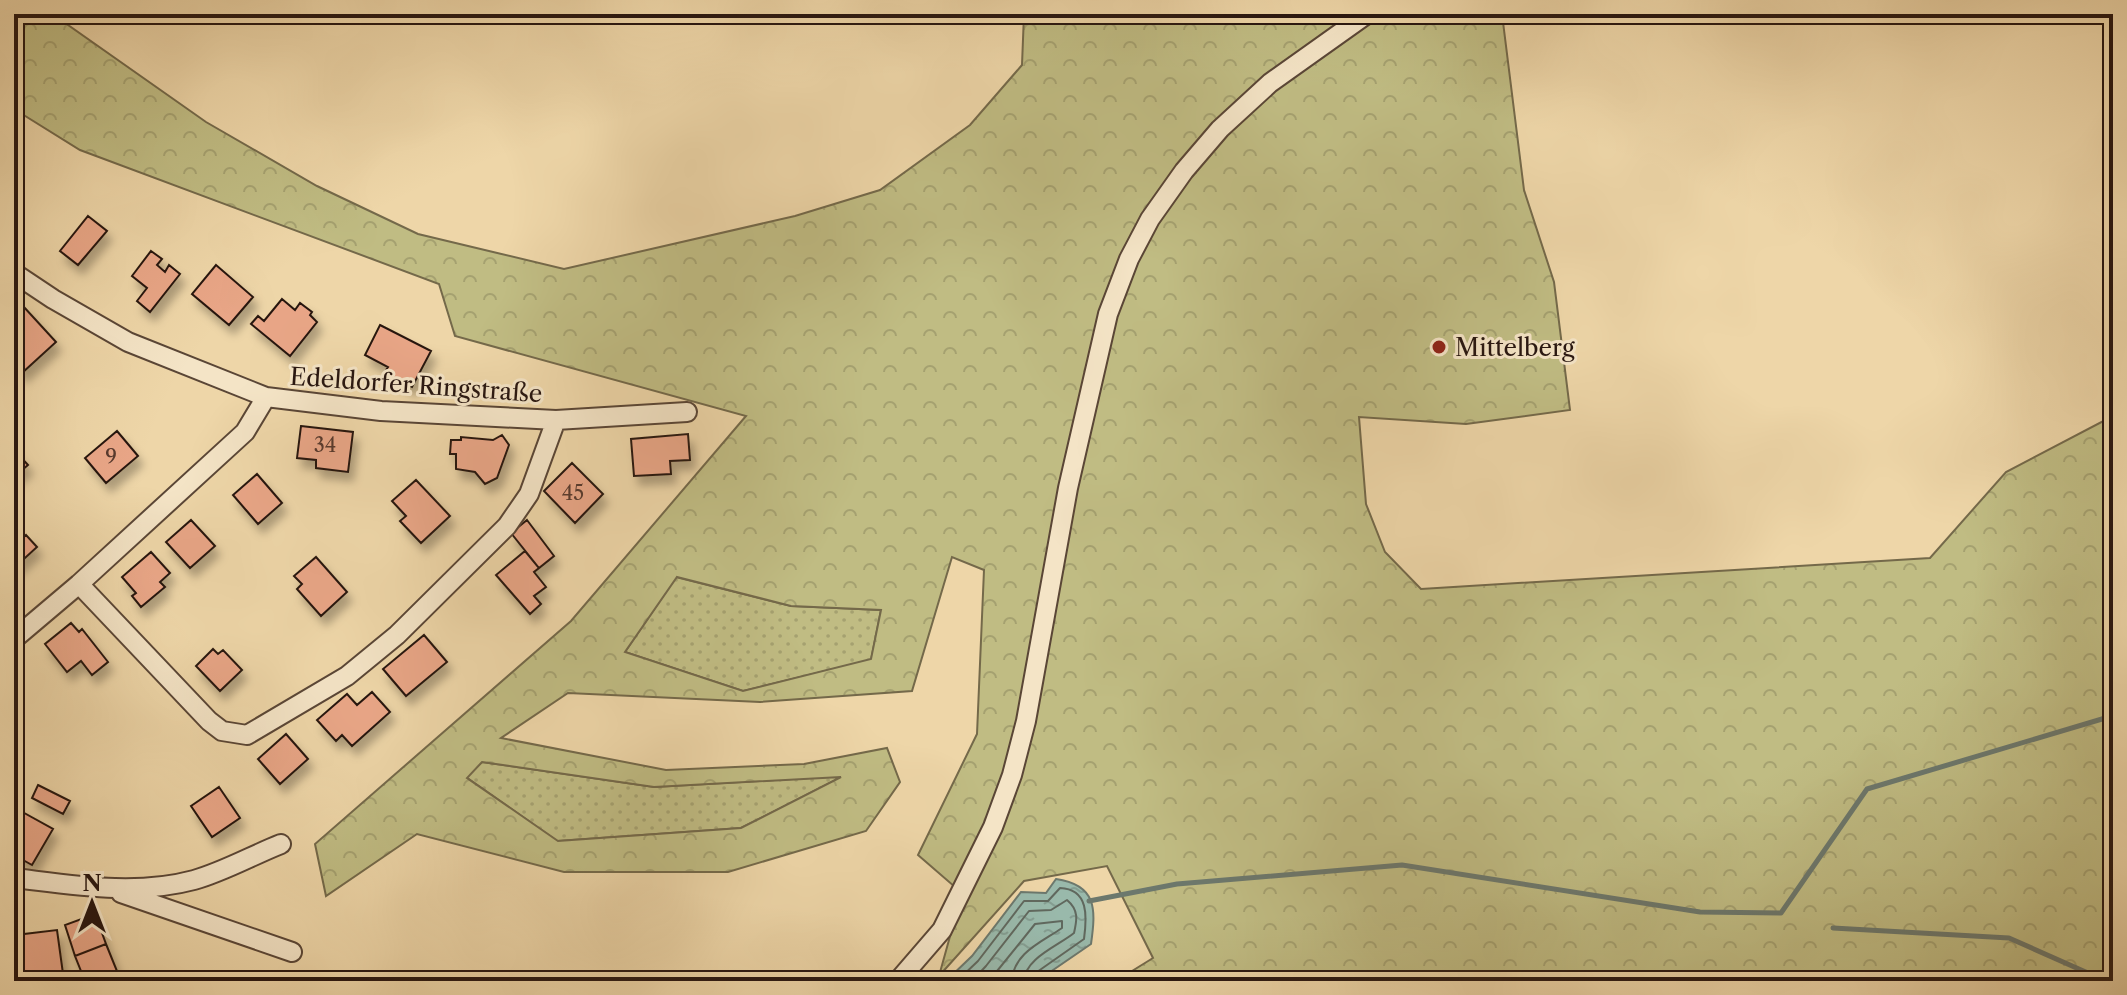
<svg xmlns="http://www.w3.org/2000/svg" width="2127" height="995" font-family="'Libre Caslon Text',serif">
<defs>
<pattern id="grass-dots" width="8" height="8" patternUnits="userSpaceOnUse" patternTransform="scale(2)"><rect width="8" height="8" fill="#c0bc83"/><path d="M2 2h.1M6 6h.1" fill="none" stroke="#a5a170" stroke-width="1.8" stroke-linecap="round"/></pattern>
<pattern id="forest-crowns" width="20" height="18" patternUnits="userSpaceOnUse" patternTransform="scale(2)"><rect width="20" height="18" fill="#c0bc83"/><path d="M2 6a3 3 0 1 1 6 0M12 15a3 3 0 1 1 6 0" fill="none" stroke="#a5a170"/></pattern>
<pattern id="water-ripples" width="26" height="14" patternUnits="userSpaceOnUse" patternTransform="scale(2)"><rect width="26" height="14" fill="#99b9ab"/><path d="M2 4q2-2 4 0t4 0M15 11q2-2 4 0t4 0" fill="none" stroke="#849e92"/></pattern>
<filter id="shadow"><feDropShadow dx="5" dy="9" stdDeviation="4" flood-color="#0004"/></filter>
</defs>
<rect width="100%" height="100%" fill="#eed6a8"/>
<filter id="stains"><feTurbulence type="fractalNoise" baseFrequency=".0025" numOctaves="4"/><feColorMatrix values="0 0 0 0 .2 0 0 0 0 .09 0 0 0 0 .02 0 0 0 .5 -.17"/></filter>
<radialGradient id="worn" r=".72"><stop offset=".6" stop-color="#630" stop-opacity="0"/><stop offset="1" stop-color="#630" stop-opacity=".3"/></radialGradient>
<path fill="url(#grass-dots)" stroke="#74694a" stroke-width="2" d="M676,577L791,606L881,610L871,660L743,691L625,652Z
M482,762L654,787L844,776L741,828L557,841L466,777Z"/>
<path fill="url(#forest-crowns)" stroke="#74694a" stroke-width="2" fill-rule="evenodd" d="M14,14H57L61,20L206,122L317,186L418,234L564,269L795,216L880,190L970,125L1022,65L1024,14H1502L1524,190L1554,282L1570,410L1466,424L1359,417L1366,504L1385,552L1421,589L1930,558L2006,472L2113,416V981H1116L1153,958L1107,866L1024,881L939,976L962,893L918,855L977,734L984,570L952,557L912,691L760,702L568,693L501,738L666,770L804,764L887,748L900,782L866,831L728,872H564L417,834L326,896L315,844L571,621L746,416L455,336L439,284L80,150L14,109ZM677,577L791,606L881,610L871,659L743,691L625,652ZM482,762L654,787L841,777L741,828L558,841L467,778Z"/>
<path fill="url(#water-ripples)" stroke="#6c786d" stroke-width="2" d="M1056,879C1097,885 1096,909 1091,944L1037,981H946L972,956L1021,892L1046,893Z"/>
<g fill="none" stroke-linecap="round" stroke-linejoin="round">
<path stroke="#60685e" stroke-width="2" d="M957,981L978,961L1024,901H1048L1060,888C1089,889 1087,917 1084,939L1037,972L1034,981
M972,981L986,966L1029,911L1051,910L1067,900C1079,910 1077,920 1074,933C1058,946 1025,958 1024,981
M989,981L1035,924L1062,921V928C1042,942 1013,953 1012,981"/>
<path stroke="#6c786d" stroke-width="5" d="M1089,901L1177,884L1402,865L1700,912L1781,913L1867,789L2102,719L2113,713
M1833,928L2009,938L2106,981
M379,975L396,981"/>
</g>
<path fill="#e9a687" stroke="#281610" stroke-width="2" filter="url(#shadow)" d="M88,216L107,231L78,265L60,251Z
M151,251L162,259L157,265L165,272L169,265L180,274L150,312L137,301L147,288L132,276Z
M216,265L253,297L229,325L192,294Z
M282,299L295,310L300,303L312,312L310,315L317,322L290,356L251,324L258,316L264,321Z
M23,306L56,342L22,373L14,364V314Z
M380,325L431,351L412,387L384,373L388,367L365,355Z
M301,426L353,432L348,472L316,468V460L297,458Z
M117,431L138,456L106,483L85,458Z
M688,434L690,460L670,461L671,474L634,476L631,439Z
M502,435L509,445L497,478L485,484L475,472L456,469V454H450L451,440H461V437L493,440Z
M14,450L28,465L14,477Z
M572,463L603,494L575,523L544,491Z
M257,474L282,503L258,524L233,495Z
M416,480L450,516L421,543L400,521L406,516L392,501Z
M191,520L215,546L190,568L166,542Z
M527,520L554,556L539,568L511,533Z
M26,535L37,547L14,568V546Z
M525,551L539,568L534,572L546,587L534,596L541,604L530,614L496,575Z
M151,552L170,573L160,582L165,587L141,607L132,596L136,593L122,577Z
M316,557L347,592L321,616L297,589L302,584L294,576Z
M71,623L79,632L82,629L108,662L92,675L81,661L67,672L45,644Z
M424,635L447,662L406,696L383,669Z
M213,649L218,654L223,650L242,670L220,691L196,666Z
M372,692L390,712L352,746L342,735L336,741L317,720L347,694L357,705Z
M286,734L308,759L280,784L258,759Z
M38,785L70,801L63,814L32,798Z
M219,787L240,818L212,837L191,806Z
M17,809L53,829L32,865L14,855V815Z
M95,914L106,944L75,956L65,925Z
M57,930L64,981H14L16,935Z
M106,944L121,981H85L75,956Z"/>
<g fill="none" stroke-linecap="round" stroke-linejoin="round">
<defs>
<path id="minor" d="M14,273L53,299L128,342L266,397L381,411L556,420L687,412
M79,584L209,721L222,731L247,735L347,676L397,635L507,526L529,494L556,420
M14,639L79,584L245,432L266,397
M14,878C73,885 135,896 194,880C223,872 253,855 281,844
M121,893L292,952
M898,981L942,930L993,827L1012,775L1026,721L1068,488L1108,314L1129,259L1150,219L1184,171L1220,129L1270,83L1367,14"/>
</defs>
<use href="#minor" stroke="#5a4636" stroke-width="22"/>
<use href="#minor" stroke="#f4e4c6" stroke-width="18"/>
</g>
<circle fill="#8f2418" stroke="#f4e4c6" stroke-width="3" cx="1439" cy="347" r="8"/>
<g text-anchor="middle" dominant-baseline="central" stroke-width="6" stroke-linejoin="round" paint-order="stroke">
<g font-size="20" fill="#583a2e">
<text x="325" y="445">34</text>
<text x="111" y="457">9</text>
<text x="573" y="493">45</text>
</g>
<g font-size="24" fill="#281610" stroke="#f4e4c6" text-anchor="start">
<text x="1455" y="347">Mittelberg</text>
</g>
<g font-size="24" fill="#281610" stroke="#f4e4c6">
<text transform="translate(416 385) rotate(4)">Edeldorfer Ringstraße</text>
</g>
</g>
<rect width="2127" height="995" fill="none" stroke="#eed6a8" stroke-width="48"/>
<rect x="16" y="16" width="2095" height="963" fill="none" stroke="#281610" stroke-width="4"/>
<rect x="24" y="24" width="2079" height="947" fill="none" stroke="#281610" stroke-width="2"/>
<g transform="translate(92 903)" stroke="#f4e4c6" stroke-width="6" paint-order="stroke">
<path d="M0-6L14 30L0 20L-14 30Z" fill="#281610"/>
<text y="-12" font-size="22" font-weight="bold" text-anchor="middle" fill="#281610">N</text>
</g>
<rect width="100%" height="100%" filter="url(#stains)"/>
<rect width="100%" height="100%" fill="url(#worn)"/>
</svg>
